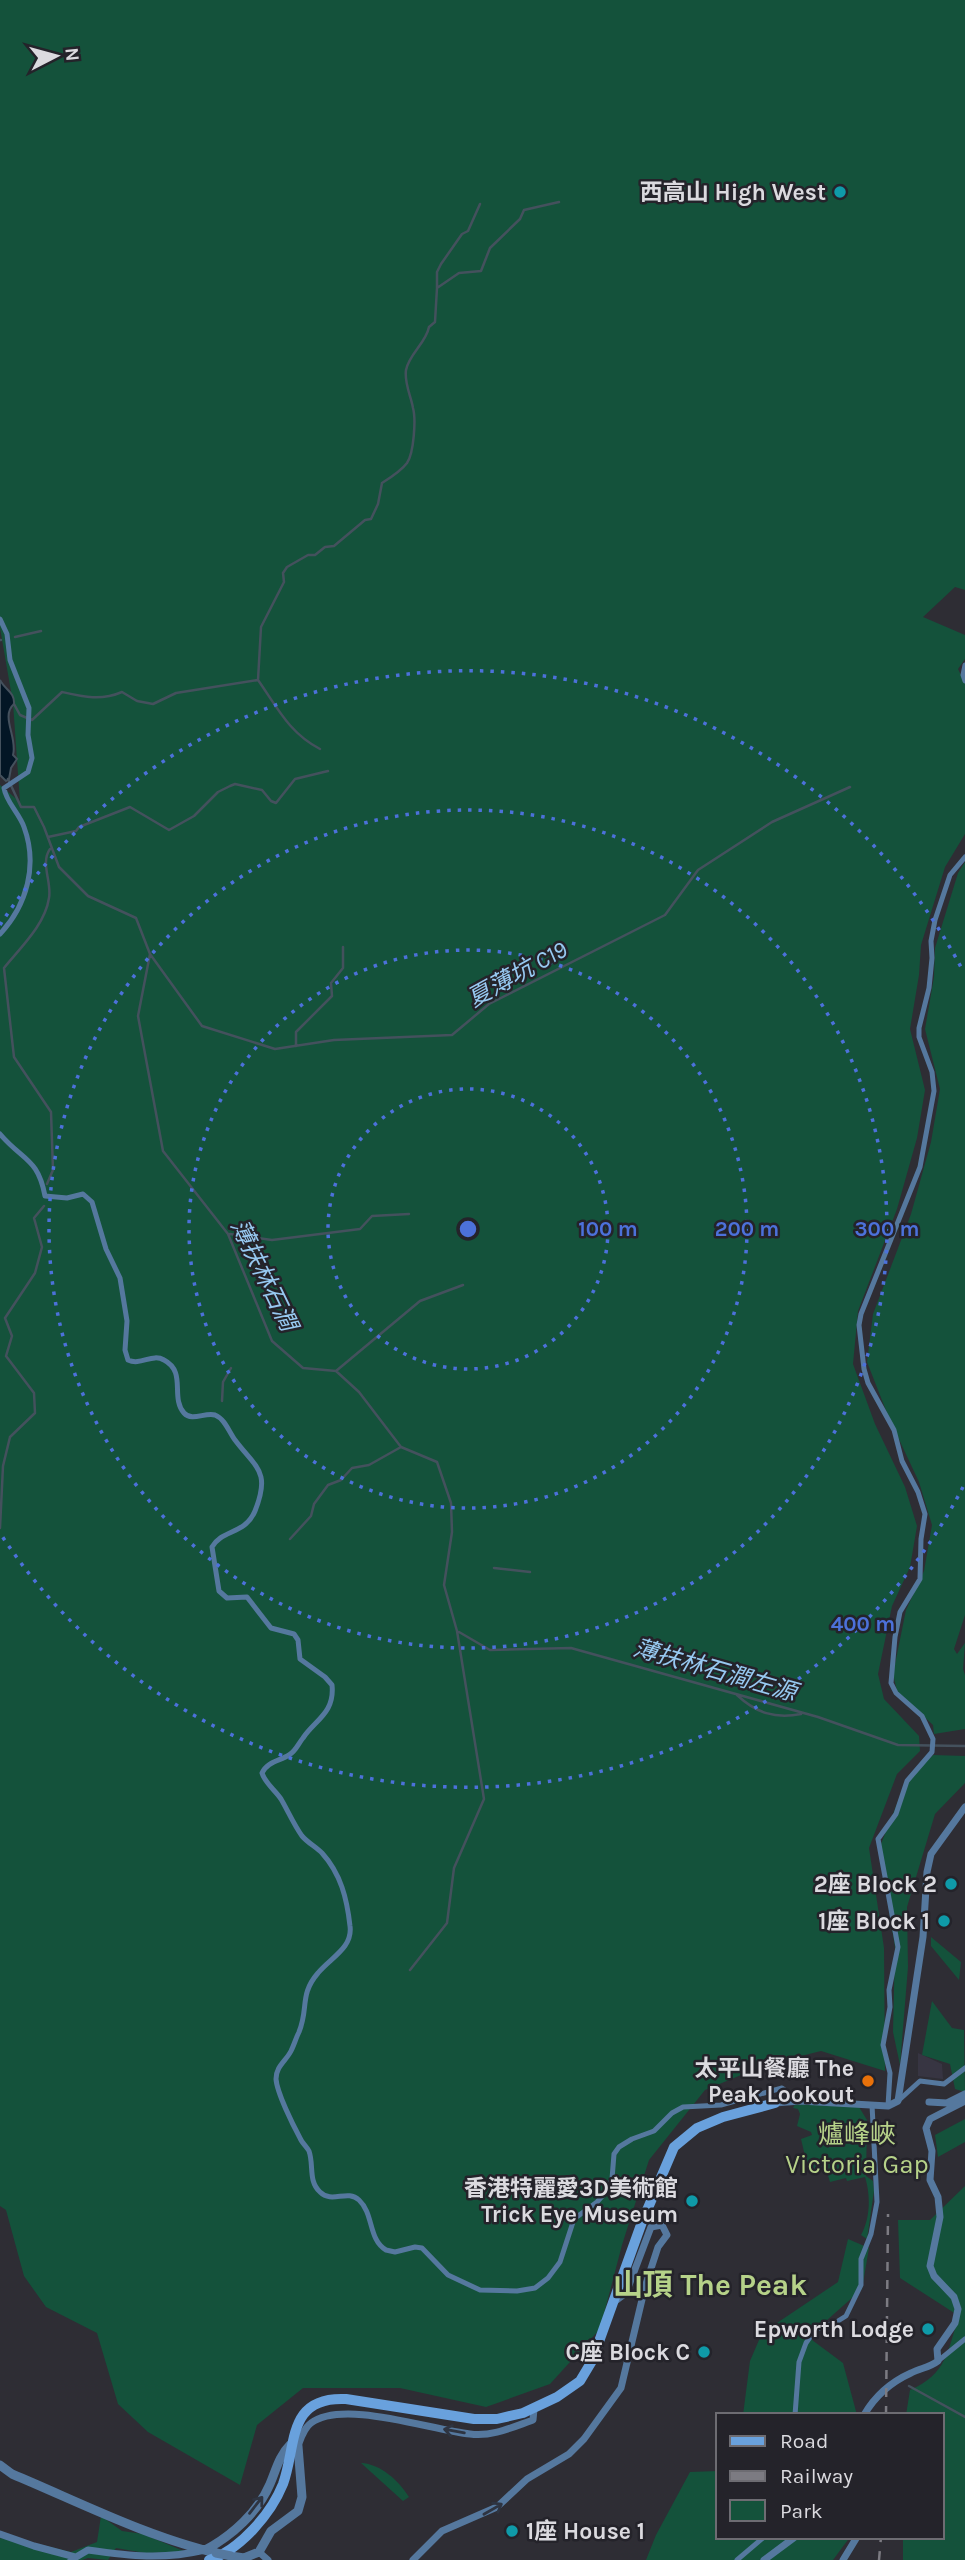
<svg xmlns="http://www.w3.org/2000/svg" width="965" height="2560" font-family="Karla,'Noto Sans TC',sans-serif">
<rect width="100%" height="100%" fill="#2e2d34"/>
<path fill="#373542" d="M918,2053L942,2064L943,2079L918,2076Z"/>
<path fill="#14523b" d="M0,0H965V590L955,587L923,617L965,635V659L958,669L965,683V834L945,867L921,945L919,975L910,1029L925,1090L917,1138L897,1209L858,1311L853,1364L875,1424L905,1487L917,1526L910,1567L892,1606L878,1674L884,1699L919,1736L920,1751L897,1774L869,1848L884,1948L885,2071L821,2051L765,2065L705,2090L649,2160L622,2245L600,2329L550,2384L486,2407L400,2388H303L257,2425L240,2485L148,2432L118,2404L97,2333L46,2307L24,2276L6,2210L0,2206V785L20,802L13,703L0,628Z
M965,862V1615L954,1649L957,1654L965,1643L963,1669L965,1675V1729L934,1734L933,1725L897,1691L893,1674L906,1610L924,1571L932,1525L919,1482L889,1418L867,1362L873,1314L911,1214L931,1142L940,1089L925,1029L934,977L935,948L958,873Z
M933,1755L965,1756V1783L935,1814L907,1907L908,1967L900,2065L893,2032L895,1947L879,1849L906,1781Z
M931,1937L961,1962L959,1980L931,1946Z
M932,2001L952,2028L964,2030L965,2092L955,2089L950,2064L922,2055Z
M795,2104L859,2107L867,2120L866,2176L873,2181L874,2191L867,2239L861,2235C870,2219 871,2196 865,2177L847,2181L846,2178L830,2182L826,2169L809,2173L801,2139L812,2135L811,2132L797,2126L800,2114L798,2109L793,2108Z
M965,2119V2142L938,2157L935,2135Z
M965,2186V2560H903V2537H942V2415H906L910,2390C947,2374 947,2352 959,2316L900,2278L898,2220H930Z
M848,2239L869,2248L862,2289L808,2337L843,2363L857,2415H743L750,2361L762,2333L838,2282Z
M361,2463C381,2464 399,2481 409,2497L403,2501Z
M718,2471V2537H850L833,2560H646L656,2535L690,2472Z
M101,2516L122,2531L143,2534L186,2552L145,2553L116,2548L108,2560L88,2558L82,2560H0V2538L30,2542L71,2552L97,2542Z"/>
<path fill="#031625" stroke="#44515d" stroke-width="2" d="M0,680C5,690 15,692 14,704C0,716 18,738 13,755L17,759L11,768L9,779L6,781L0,775Z"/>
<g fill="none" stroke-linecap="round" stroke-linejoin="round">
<path stroke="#44515d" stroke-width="2.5" d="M437,288V272L441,264L462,234L468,231L480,204
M15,637L41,631
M0,640H1
M258,680C277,707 289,733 320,749
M14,704L20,715L32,720L62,692C84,697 101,701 122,692L137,701L153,704L176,693L258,680L261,627L284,582L283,573L287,567L308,555H315L325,547L334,546L365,520L371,519L378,504L382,483C390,478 401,471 407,463C414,453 416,419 413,408C411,396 404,383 406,370C409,354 426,343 429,327L435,322L437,288L459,273L481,271L490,248L520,219L524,210L559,202
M8,779L21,807H34L44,827L59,867L88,896L136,918L150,954L138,1016L163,1151L228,1234L272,1341L303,1368L336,1371L359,1392L401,1447L437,1462L451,1503L452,1532L444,1585L457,1631L484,1799L454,1868L447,1923L410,1970
M48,837L76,831L79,827L130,807L169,830L194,816L218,792L230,786L235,784L262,790L271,801L276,803L295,779L328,771
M150,954L202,1026L275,1049L334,1040L452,1035L489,1004L665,915L698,870L772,822L850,787
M296,1046V1032L332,996L331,983L343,968V947
M47,1184L53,1170L51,1112L14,1057L4,968C20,948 45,925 49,898C52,882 40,863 50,849
M230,1234L272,1240L360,1229L372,1216L409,1214
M336,1371L420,1301L463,1285
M222,1401L223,1382L231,1368
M0,1528L3,1466L10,1437L35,1413L34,1393L6,1356L12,1336L5,1318L35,1273L42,1247L34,1218L44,1206
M290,1539L311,1516L314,1504L328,1485L341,1480L352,1468L369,1465L401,1447
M494,1568L530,1572
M459,1632L490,1650L571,1648L818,1717L898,1745L965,1746
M737,1695C756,1713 775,1719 801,1714
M909,2386L965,2417"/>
<path stroke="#55789e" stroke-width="5" d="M0,619L7,634L10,660L29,708L28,735L32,758L28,772L4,788C6,802 19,813 24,827C38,865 27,905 0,934
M965,665L963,675L965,681
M0,1134C23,1161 38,1158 45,1196L67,1198L83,1194L92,1202L106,1249L120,1278L127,1321L125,1350L128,1360C141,1366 152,1353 164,1360C187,1372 170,1397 184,1413C192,1422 205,1412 215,1415C225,1419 229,1432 235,1440C256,1468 271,1471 255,1511C245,1535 222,1529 212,1547L219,1591L227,1598L247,1597L271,1628L294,1634L298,1640L300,1659L325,1677L332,1685C335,1713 315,1720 303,1738C298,1744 296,1751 289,1755C279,1761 267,1762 262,1773C265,1783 275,1790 281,1799C288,1811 294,1825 302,1836C308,1843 316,1847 322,1853C341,1874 347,1899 350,1926C353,1948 330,1958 318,1973C299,1995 309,2008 299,2032C296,2038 294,2045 291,2051C286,2061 276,2066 276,2079C277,2093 293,2125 300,2138C302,2143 307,2147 309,2151C314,2165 308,2181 320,2192C332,2204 347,2189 359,2200C374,2214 368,2239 386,2250L395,2252L415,2247L422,2248L448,2275L480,2290L517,2291L535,2288L548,2278L560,2262L574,2219L597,2202L605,2193L612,2179L614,2154L619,2147L632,2139L654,2131L672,2113L683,2107L721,2105L782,2088L800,2101
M898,2101L920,2081L944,2084L965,2068
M888,2106L890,2073L883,2045L890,2007L889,1990L898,1947L878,1839L896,1814L907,1781L932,1752L933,1739L922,1716L896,1693L891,1683L895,1637L900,1612L920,1579L921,1539L925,1514L918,1492L902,1461L894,1430L868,1383L864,1369L859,1325L861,1314L920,1167L934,1091L932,1072L919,1037V1028L929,988L932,958L931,941L935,920L950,875L965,857
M938,2361L965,2339
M795,2415L799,2362L806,2343L815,2330L838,2321L846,2316L861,2285V2259L871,2234L877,2202L872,2105
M737,2560L764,2537"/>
<path stroke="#55789e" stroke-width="7" d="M929,2102L947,2103L965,2094
M775,2103L800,2101L888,2106L898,2101L923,1937L927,1872L931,1854L965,1807
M864,2415C875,2396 891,2382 911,2373C920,2368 929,2368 938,2361L937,2349L955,2323L958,2309L954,2297L934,2276L930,2266L940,2217L938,2197L930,2180L932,2151L926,2128L930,2119L965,2101
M298,2446C301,2438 304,2428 311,2423C343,2399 431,2430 470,2434C492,2437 513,2427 533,2420L534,2409
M0,2534L34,2546L75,2557
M259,2552L268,2560
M71,2560L88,2550C131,2556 162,2560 205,2550
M413,2560L442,2531L497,2507L527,2479L569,2454L584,2439L621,2388L645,2287L658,2247L667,2235L662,2225L651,2227L626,2293L614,2302
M764,2560L795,2537
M843,2560L857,2537"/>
<path stroke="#55789e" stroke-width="9" d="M0,2465L12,2474C79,2502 145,2536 216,2553
M205,2550C232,2536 258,2512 270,2484C276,2470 279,2456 290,2445
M231,2556L244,2558L259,2552L271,2531L298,2511L302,2497L298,2446"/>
<path stroke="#69a1dd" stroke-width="10" d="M209,2560C240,2550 271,2514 283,2484C297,2446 286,2396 346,2399L474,2419H497L523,2413L557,2397L580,2381L592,2361L642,2222L674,2147L697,2128L723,2117L775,2103"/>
<path stroke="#7c7b82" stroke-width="2.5" stroke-dasharray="9 9" stroke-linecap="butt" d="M886,2415L888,2214
M879,2560L881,2537"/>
<path stroke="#55789e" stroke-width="9" d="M216,2553L231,2556"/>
</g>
<defs><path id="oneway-shaft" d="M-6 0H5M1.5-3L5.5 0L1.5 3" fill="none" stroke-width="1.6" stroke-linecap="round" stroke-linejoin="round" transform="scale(1.75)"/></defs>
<g stroke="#2e3441">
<use href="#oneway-shaft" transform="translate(454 2431) rotate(-170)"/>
<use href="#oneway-shaft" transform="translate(256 2505) rotate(-52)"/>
<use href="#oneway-shaft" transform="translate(493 2509) rotate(-30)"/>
</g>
<g fill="none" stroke="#4c71da" stroke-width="3.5" stroke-dasharray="3.5 7">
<circle cx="468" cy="1229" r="140"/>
<circle cx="468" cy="1229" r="279"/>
<circle cx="468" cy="1229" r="419"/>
<path d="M963 1487A558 558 0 0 1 0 1533M0 925A558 558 0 0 1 963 971"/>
</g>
<g fill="#0f9aa8" stroke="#24232a" stroke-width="2.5">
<circle cx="840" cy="192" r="7"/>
<circle cx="951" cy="1884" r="7"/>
<circle cx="944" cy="1921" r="7"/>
<circle cx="692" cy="2201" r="7"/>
<circle cx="928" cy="2329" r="7"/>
<circle cx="704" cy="2352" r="7"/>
<circle cx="512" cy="2531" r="7"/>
</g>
<circle fill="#e8710a" stroke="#24232a" stroke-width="2.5" cx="868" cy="2081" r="7"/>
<g text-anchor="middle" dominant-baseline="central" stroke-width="5" stroke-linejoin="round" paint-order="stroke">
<g font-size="23" font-weight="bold" fill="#dbdadf" stroke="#24232a" text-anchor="end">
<text x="826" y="192">西高山 High West</text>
<text x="937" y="1884">2座 Block 2</text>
<text x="930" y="1921">1座 Block 1</text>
<text x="854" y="2068">太平山餐廳 The<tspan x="854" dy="26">Peak Lookout</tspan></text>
<text x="678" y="2188">香港特麗愛3D美術館<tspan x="678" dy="26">Trick Eye Museum</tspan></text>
<text x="914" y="2329">Epworth Lodge</text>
<text x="690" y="2352">C座 Block C</text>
<text x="526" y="2531" text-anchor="start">1座 House 1</text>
</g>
<g font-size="24" font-style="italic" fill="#97c9f1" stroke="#24232a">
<text transform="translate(517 974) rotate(-29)">夏薄坑 C19</text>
<text transform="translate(264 1275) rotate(64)">薄扶林石澗</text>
<text transform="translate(715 1670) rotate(16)">薄扶林石澗左源</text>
</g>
<g font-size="26" fill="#b6d289" stroke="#24232a">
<text x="857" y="2134">爐峰峽<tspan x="857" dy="30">Victoria Gap</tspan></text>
</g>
<g font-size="30" font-weight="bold" fill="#b6d289" stroke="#24232a">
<text x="710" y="2285">山頂 The Peak</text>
</g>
</g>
<circle cx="468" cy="1229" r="10" fill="#4c71da" stroke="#24232a" stroke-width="3.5"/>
<g font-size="21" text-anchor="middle" font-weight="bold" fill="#4c71da" stroke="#24232a" stroke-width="5" stroke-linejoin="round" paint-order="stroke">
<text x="608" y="1236">100 m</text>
<text x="747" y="1236">200 m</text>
<text x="887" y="1236">300 m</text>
<text x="863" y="1631">400 m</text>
</g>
<rect x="716" y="2413" width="228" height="126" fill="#24232a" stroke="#6d6c72" stroke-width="2"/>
<rect x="730" y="2436" width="35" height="10" fill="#69a1dd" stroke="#6d6c72" stroke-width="2"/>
<text x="780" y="2448" font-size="21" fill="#dbdadf">Road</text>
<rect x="730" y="2471" width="35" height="10" fill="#7c7b82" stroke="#6d6c72" stroke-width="2"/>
<text x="780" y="2483" font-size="21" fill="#dbdadf">Railway</text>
<rect x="730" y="2500" width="35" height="21" fill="#14523b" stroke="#6d6c72" stroke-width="2"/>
<text x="780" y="2518" font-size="21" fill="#dbdadf">Park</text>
<g transform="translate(56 56) rotate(84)" stroke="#24232a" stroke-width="5" paint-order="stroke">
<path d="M0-5L12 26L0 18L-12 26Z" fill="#dbdadf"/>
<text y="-10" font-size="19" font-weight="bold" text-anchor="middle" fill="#dbdadf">N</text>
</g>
</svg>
